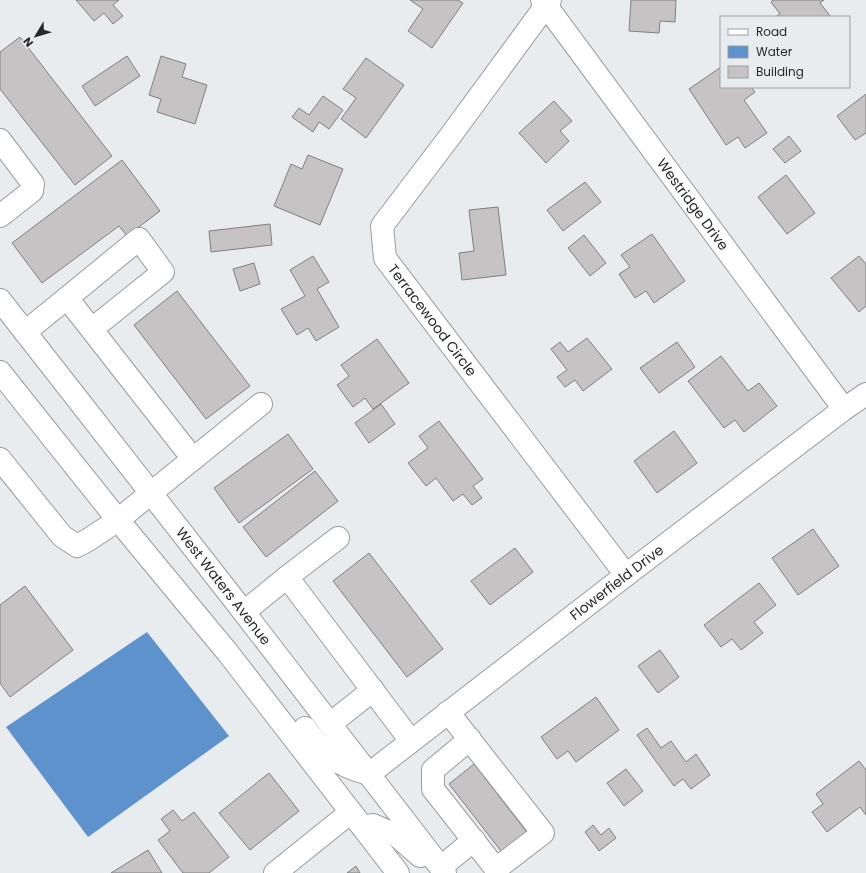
<svg xmlns="http://www.w3.org/2000/svg" width="866" height="873" font-family="Poppins,sans-serif">
<rect width="100%" height="100%" fill="#e9ecef"/>
<path fill="#5e92cc" d="M147,632L229,736L88,837L6,727Z"/>
<path fill="#c7c3c5" stroke="#817e80" d="M76,0H119L113,5L123,16L113,24L104,13L94,21Z
M410,0H458L463,3L432,48L408,31L423,9Z
M631,0H676L675,22L660,21L659,33L629,31Z
M773,0H824L820,3L831,17H775L780,14L771,2Z
M20,37L112,156L75,185L0,89V52Z
M127,56L140,76L95,106L82,86Z
M161,56L186,64L182,77L207,85L195,124L157,112L161,99L149,95Z
M366,58L404,85L366,138L341,119L356,98L343,89Z
M721,67V87H751L755,92L744,100L767,133L745,148L738,137L726,145L689,89Z
M866,94V133L855,140L837,116Z
M323,96L343,110L329,129L319,122L313,132L292,117L299,108L309,115Z
M554,101L572,121L560,131L569,141L546,163L519,133Z
M789,136L801,151L785,163L773,149Z
M308,155L343,169L320,225L274,206L291,164L302,169Z
M122,160L160,211L127,236L119,226L42,283L12,243Z
M786,175L815,213L787,234L758,197Z
M585,182L601,202L563,231L547,210Z
M498,207L506,275L462,280L459,253L474,251L469,210Z
M270,224L272,245L211,252L209,231Z
M652,234L685,281L654,303L646,291L635,298L619,274L630,267L621,255Z
M584,235L606,263L590,276L568,248Z
M313,256L329,282L317,289L339,327L316,341L308,328L297,335L281,309L305,296L290,270Z
M859,256L866,264V306L859,312L831,278Z
M254,263L260,284L240,291L233,269Z
M177,291L250,386L206,419L134,325Z
M587,338L612,369L583,391L575,380L565,387L557,377L567,370L551,349L560,342L568,352Z
M377,339L409,383L373,409L365,398L353,407L337,385L349,376L341,365Z
M677,342L695,367L659,393L640,368Z
M721,356L748,391L759,383L777,406L744,432L735,420L724,428L688,381Z
M381,404L395,424L369,443L355,423Z
M439,421L483,479L473,486L482,498L472,505L463,494L453,501L436,478L426,486L408,463L428,448L419,436Z
M674,431L697,463L657,493L634,461Z
M288,434L313,469L239,523L214,488Z
M315,471L338,501L266,557L243,527Z
M813,529L839,566L798,595L772,558Z
M515,548L533,572L490,605L471,581Z
M369,553L443,649L407,677L333,581Z
M759,583L776,605L754,622L763,633L741,650L732,639L721,647L704,625Z
M25,586L73,650L10,697L0,683V605Z
M660,650L679,677L658,693L638,666Z
M596,697L619,730L576,762L568,751L557,759L541,737Z
M647,728L661,748L671,741L686,762L696,754L710,775L691,789L683,779L674,786L637,735Z
M859,761L866,770V815L860,807L827,832L812,812L823,804L816,794Z
M474,764L529,835L504,855L449,784Z
M626,769L643,791L624,806L607,783Z
M269,773L299,811L250,850L219,813Z
M173,810L182,821L194,812L229,857L209,873H183L158,840L170,831L161,819Z
M593,825L601,835L609,828L616,838L599,851L585,832Z
M148,850L162,873H111Z
M356,866L360,873H347Z"/>
<g fill="none" stroke-linecap="round" stroke-linejoin="round">
<defs>
<g id="minor">
<path id="s1" d="M542,0L844,409"/>
<path id="s2" d="M550,0L451,135L382,226L385,258L626,575"/>
<path d="M0,140L33,184L32,191L0,216"/>
<path d="M67,298L139,239L163,272L92,329"/>
<path d="M25,332L67,298L193,459"/>
<path d="M0,459L62,536L77,546L88,540L118,520"/>
<path d="M151,493L261,404"/>
<path d="M287,577L338,538"/>
<path d="M244,612L287,577L411,741"/>
<path d="M448,712L543,833L496,869L433,789V770L470,739"/>
<path d="M330,724L373,690"/>
<path id="s3" d="M369,774L626,575L844,409L866,394"/>
<path d="M441,867L474,840"/>
<path d="M275,873L351,812"/>
</g>
<g id="major">
<path id="s4" d="M0,300L236,602L445,873"/>
<path d="M0,372L118,520L228,653L398,873"/>
<path d="M118,520L151,493"/>
<path d="M305,728C326,755 335,765 369,774"/>
<path d="M363,827L373,825L396,835L420,856"/>
</g>
</defs>
<use href="#minor" stroke="#999b9e" stroke-width="24"/>
<use href="#major" stroke="#999b9e" stroke-width="24"/>
<use href="#minor" stroke="#fff" stroke-width="22"/>
<use href="#major" stroke="#fff" stroke-width="22"/>
</g>
<g text-anchor="middle" dominant-baseline="central" stroke-width="3" stroke-linejoin="round" paint-order="stroke">
<g font-size="14" fill="#272829" stroke="#e9ecef">
<text stroke="none"><textPath href="#s1" startOffset="254">Westridge Drive</textPath></text>
<text stroke="none"><textPath href="#s2" startOffset="392">Terracewood Circle</textPath></text>
<text stroke="none"><textPath href="#s3" startOffset="313">Flowerfield Drive</textPath></text>
<text stroke="none"><textPath href="#s4" startOffset="363">West Waters Avenue</textPath></text>
</g>
</g>
<rect x="720" y="16" width="130" height="72" fill="#e9ecef" stroke="#9b9ea0"/>
<rect x="728" y="29" width="20" height="6" fill="#ffffff" stroke="#9b9ea0"/>
<text x="756" y="36" font-size="12" fill="#272829">Road</text>
<rect x="728" y="46" width="20" height="12" fill="#5e92cc" stroke="#9b9ea0"/>
<text x="756" y="56" font-size="12" fill="#272829">Water</text>
<rect x="728" y="66" width="20" height="12" fill="#c7c3c5" stroke="#9b9ea0"/>
<text x="756" y="76" font-size="12" fill="#272829">Building</text>
<g transform="translate(36 36) rotate(232)" stroke="#e9ecef" stroke-width="3" paint-order="stroke">
<path d="M0-3L7 15L0 10L-7 15Z" fill="#272829"/>
<text y="-6" font-size="11" font-weight="bold" text-anchor="middle" fill="#272829">N</text>
</g>
</svg>
